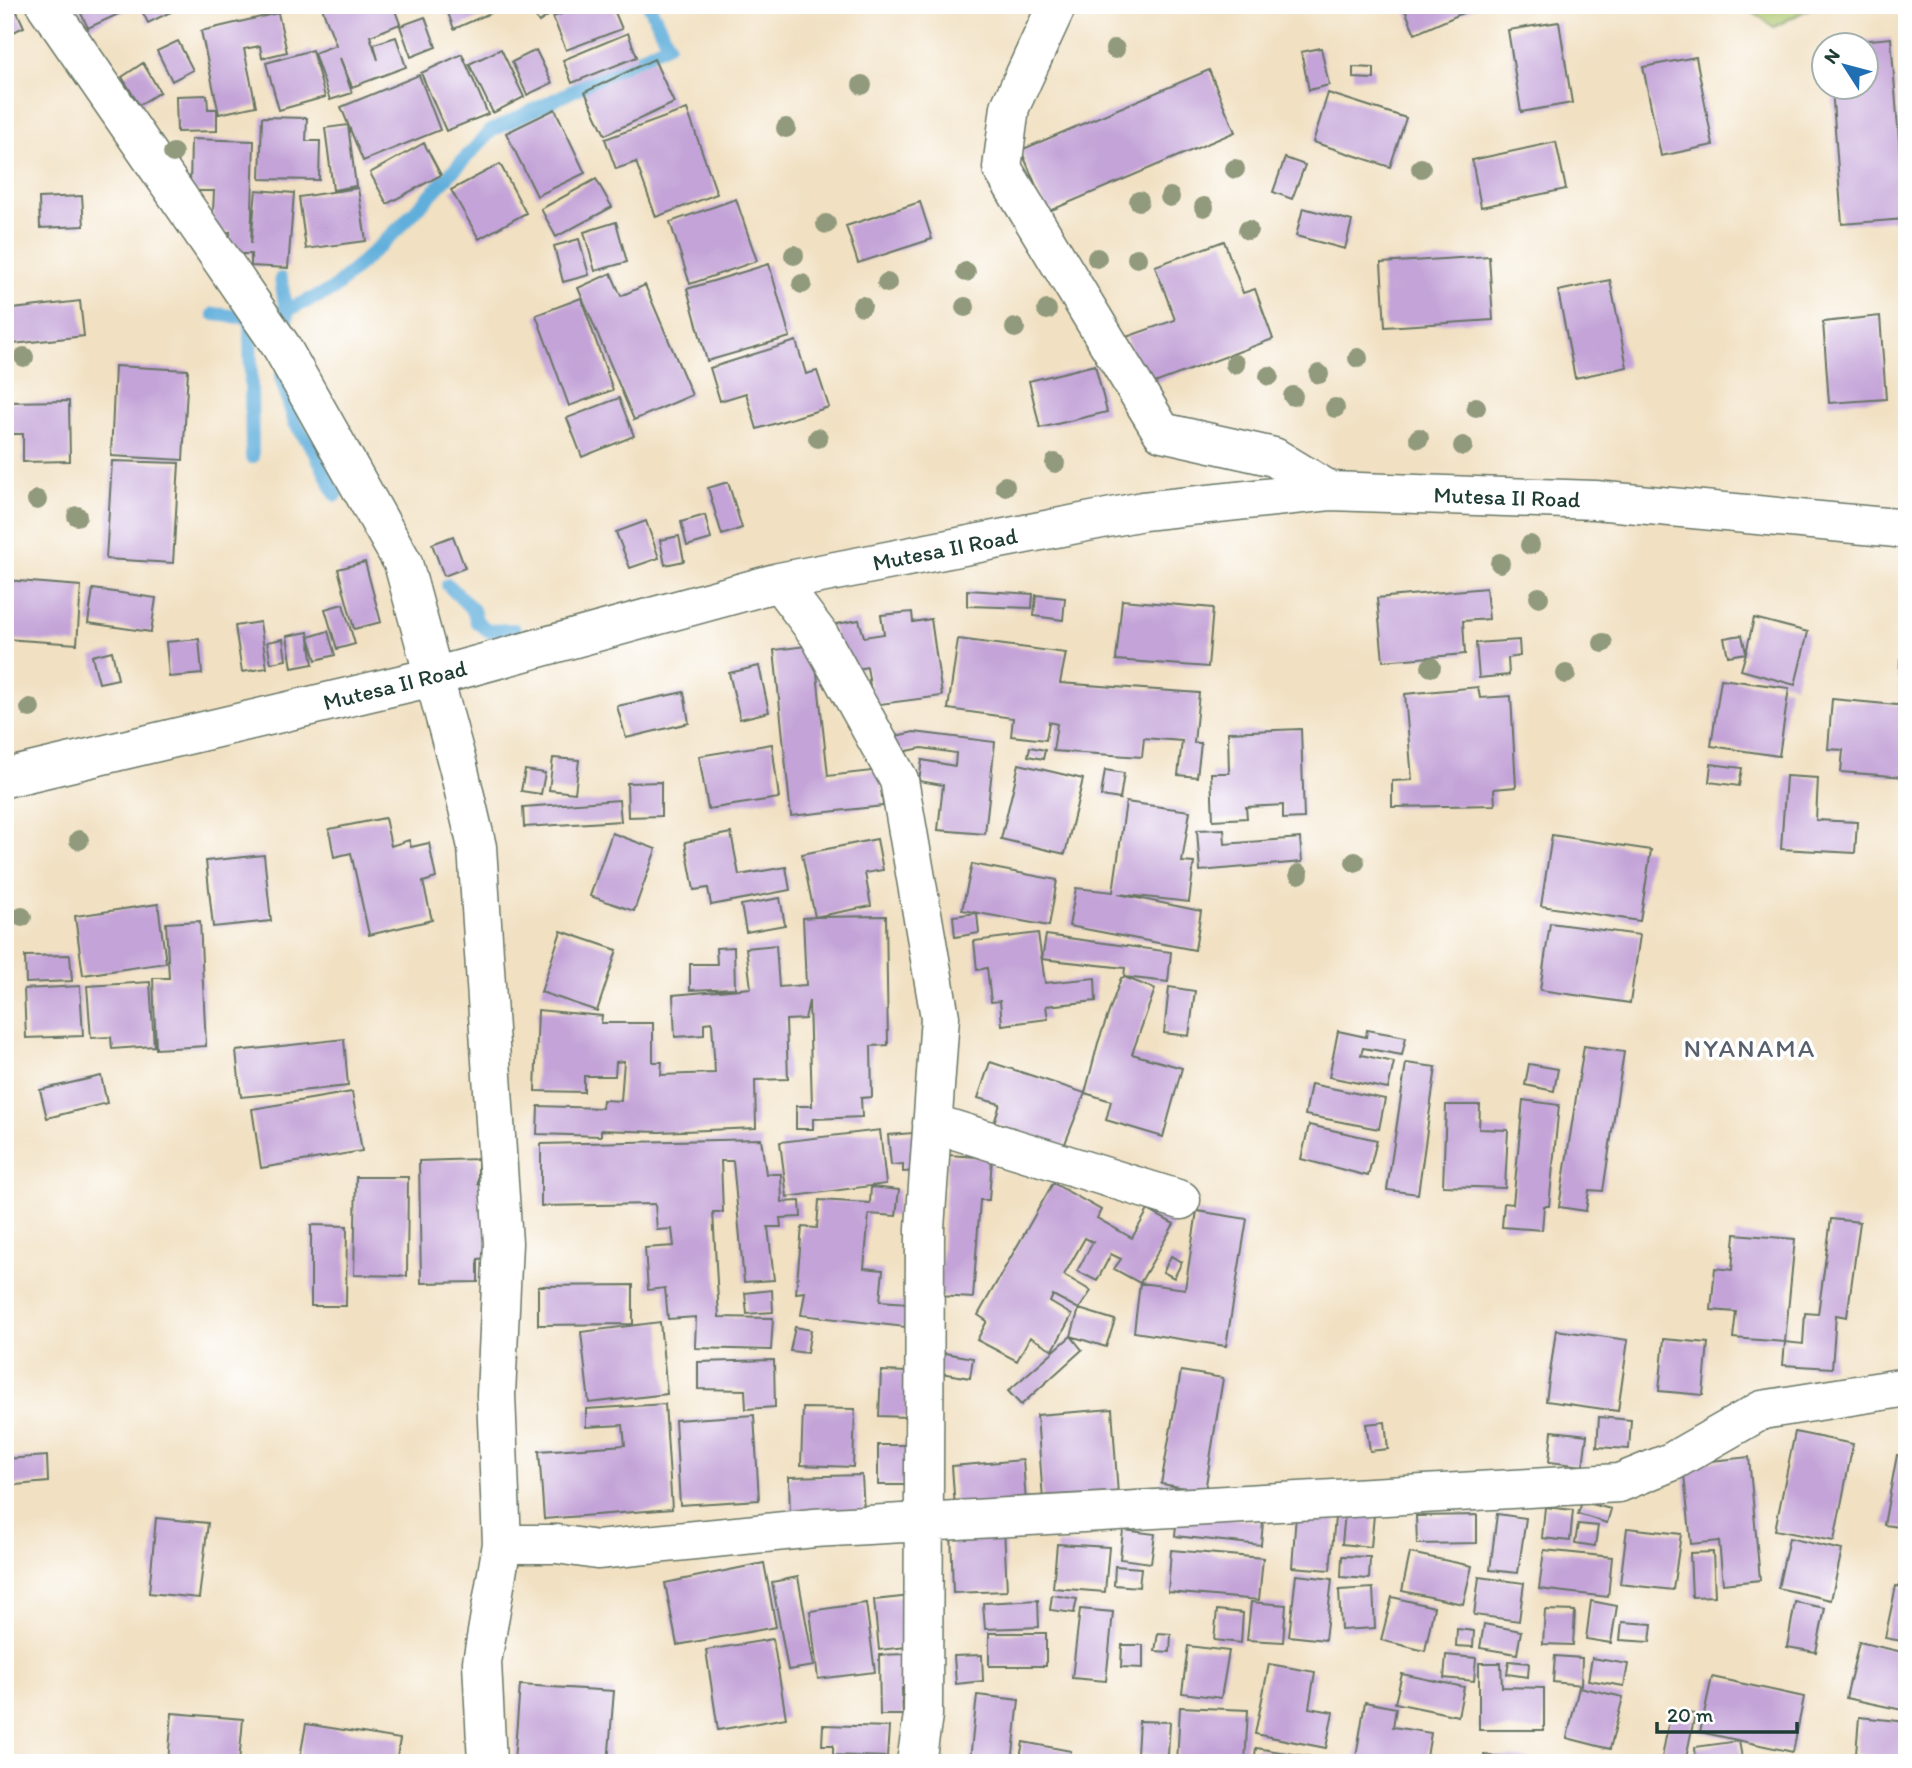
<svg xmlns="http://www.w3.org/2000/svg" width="1912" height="1768" font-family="Itim,sans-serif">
<rect width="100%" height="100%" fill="#fff"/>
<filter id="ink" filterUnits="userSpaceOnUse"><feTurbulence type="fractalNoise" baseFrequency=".0143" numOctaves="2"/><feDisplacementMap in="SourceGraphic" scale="14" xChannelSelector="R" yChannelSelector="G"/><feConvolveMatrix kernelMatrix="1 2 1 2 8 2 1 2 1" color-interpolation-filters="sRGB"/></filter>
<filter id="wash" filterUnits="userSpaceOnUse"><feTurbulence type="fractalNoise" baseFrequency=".00686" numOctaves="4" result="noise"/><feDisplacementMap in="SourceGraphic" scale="28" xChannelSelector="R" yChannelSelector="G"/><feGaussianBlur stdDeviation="1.57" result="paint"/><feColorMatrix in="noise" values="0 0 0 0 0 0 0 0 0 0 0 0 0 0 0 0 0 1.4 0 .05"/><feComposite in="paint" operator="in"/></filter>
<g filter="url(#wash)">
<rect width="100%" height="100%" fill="#f1e0c1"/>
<path fill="#aec86e" stroke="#668251" stroke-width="2" d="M1744,5H1816L1774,27Z"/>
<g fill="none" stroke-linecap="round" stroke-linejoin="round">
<path stroke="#61afdb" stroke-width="14" d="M281,279L287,318
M287,310L332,290L399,228L491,131L668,44L649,5
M214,314L250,318L253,322
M250,319L252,457
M281,377L295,423L315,452L336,495
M448,585L473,610L477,622L489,631L514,630"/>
</g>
<g id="blocks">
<path fill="#c4a4d8" d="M5,5H14L24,27L5,36Z
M77,5H138L88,28Z
M139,5H185L148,23Z
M321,5H393L400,24L370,36L378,60L374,44L396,37L406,67L352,87L340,58L352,93L330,100L314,53L336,45Z
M445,5H492L495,11L454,29Z
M527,5H564L539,22Z
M584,5H612L622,29L566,50L553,17Z
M1403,5H1481L1415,34Z
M278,13L287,52L262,58L260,46L244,49L256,106L219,114L201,31Z
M425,17L436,47L411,57L400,26Z
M1559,22L1572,103L1521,112L1508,30Z
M628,33L637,57L572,83L563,60Z
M1891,38L1905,219L1842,224L1832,88H1867V46L1827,44Z
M178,41L193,70L172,81L157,51Z
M1321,48L1329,85L1309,90L1301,52Z
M501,49L524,97L493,113L469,64Z
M312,50L325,97L279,110L266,63Z
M536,50L552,83L527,95L512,62Z
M462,54L488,114L446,131L421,73Z
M1696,57L1713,145L1661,156L1643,67Z
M654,59L674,103L605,135L585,92Z
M143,63L160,92L139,105L122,77Z
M1353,67L1374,68V79L1353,78Z
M1209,70L1235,132L1047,212L1021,150Z
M419,75L440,130L363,161L341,107Z
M1328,93L1406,118L1390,167L1313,142Z
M207,95L208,109H217V131L177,132L176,96Z
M555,109L585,173L537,196L506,133Z
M687,109L717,194L656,217L636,162L616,169L605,139Z
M262,117L307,118L306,141H320L319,180L260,179Z
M348,125L356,186L333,190L325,128Z
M191,139L254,141L251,244L256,190L294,193L288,268L251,266V254H229L230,232H212L214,191H190Z
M1556,142L1566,189L1481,207L1472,160Z
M424,143L441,175L387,204L370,173Z
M1285,158L1305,165L1292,199L1273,192Z
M500,164L526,213L479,239L451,190Z
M596,179L612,207L556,237L541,209Z
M358,188L366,241L306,249L299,197Z
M82,196L84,226L40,228L39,198Z
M736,199L757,261L690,284L670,222Z
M920,202L932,239L858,263L846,226Z
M1303,208L1352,221L1345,249L1296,236Z
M616,222L627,262L595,271L584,232Z
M579,239L589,275L563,282L554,246Z
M1224,241L1243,293L1255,289L1273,339L1144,387L1126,337L1175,320L1155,266Z
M1489,256L1493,320L1385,327L1381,263Z
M769,264L790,337L707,361L687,289Z
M611,273L621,296L645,285L692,395L634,420L578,288Z
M1610,280L1627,367L1575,378L1558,291Z
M581,298L613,390L569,406L536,315Z
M80,301L84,336L5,345V310Z
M1880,316L1886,399L1829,403L1823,322Z
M796,341L806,374L817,371L829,407L757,429L746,393L720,401L710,368Z
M1095,365L1107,412L1040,428L1029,381Z
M115,366L188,370L183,460L111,456Z
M619,398L634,436L582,457L567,418Z
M69,401L70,461L23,462V434H5V402Z
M112,461L179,463L173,563L106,559Z
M728,482L742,528L722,535L708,488Z
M705,515L711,539L687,546L681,522Z
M646,521L659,558L630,568L616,532Z
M453,536L465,568L444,576L432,544Z
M679,536L684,561L665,565L660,540Z
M365,562L381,622L354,629L338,569Z
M5,580L81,586L77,644L5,639Z
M1486,588L1489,619L1463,621L1465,654L1383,661L1377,598Z
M93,589L156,598L151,632L88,623Z
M967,590L1033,594L1032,608L967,606Z
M1036,595L1065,598L1063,620L1034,616Z
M1122,600L1213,608L1208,667L1116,660Z
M343,604L355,644L337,649L325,609Z
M912,612L913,622L931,619L942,696L873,705L867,667L848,671L831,625L859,620L864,637L884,634L881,615Z
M1754,618L1808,632L1795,685L1741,670L1746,653L1728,656L1724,638L1742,635L1746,653Z
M260,622L267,668L242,672L235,626Z
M328,631L335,655L316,660L309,637Z
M308,632L313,664L292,668L287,636Z
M199,639L202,674L169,677L166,642Z
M283,639L286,660L271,663L267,642Z
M958,639L1066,653L1060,683L1199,693L1194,743H1201L1197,777L1178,775L1182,741L1144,738L1142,757L1053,751L1057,724L1049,722L1046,740L1011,736L1013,718L948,709Z
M1519,640L1520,656L1508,658L1509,675L1479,678L1476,643Z
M814,645L828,776L880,770L883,806L791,816L774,650Z
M112,651L118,679L99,683L92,656Z
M1900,659H1907V693H1899Z
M759,666L769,712L740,719L729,673Z
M1721,679L1789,688L1779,756L1711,746Z
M1478,687L1480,698L1511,696L1516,787L1494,789L1495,805L1392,807V781L1412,780L1405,694Z
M684,692L689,723L626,738L617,706Z
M1832,699L1907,706L1905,777L1841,772L1843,750L1828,749Z
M1301,729L1304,818L1283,819V805L1246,807L1247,818L1213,820L1211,773H1229L1228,732Z
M914,732L995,742L985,834L938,830L943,785L919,781L922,760L955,766L956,753L922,748L892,754L891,737Z
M772,744L779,798L708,809L699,756Z
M1030,747L1045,750L1043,759L1028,756Z
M553,758L579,760L575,793L549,790Z
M1019,764L1083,779L1065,854L1001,839Z
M1711,764L1742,768L1739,786L1709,782Z
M525,770L545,773L541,794L521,791Z
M1105,770L1124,773L1120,799L1101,796Z
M1786,776L1818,778L1816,820L1857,822L1855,853L1781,849Z
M661,782V816L628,817L627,783Z
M619,800L621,821L524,827L523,807Z
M1126,802L1190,811L1182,862L1194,863L1189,902L1118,894L1201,911L1195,950L1069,926L1076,888L1113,892Z
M385,818L391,846L409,840L411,847L429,843L436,878L423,882L432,920L369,935L351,853L334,857L329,829Z
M1224,829L1225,844L1300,838L1302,862L1200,871L1197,830Z
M612,833L656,849L634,911L590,896Z
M731,833L739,875L786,867L790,890L711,905L708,888L694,890L685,842Z
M1552,835L1651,850L1640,921L1541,906Z
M877,839L883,870L865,873L871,906L815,917L886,916L888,1045L871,1046L872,1097L861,1098L862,1117L813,1119V1129H796V1106H812L809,1001L805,1019L786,1020L788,1079L755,1080L756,1128L659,1132L601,1130V1136L537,1134L538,1106L602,1108L603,1100L621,1101L624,1061L616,1062L615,1076H584V1092L535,1091L538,1010L602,1016L601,1023H653V1062H662L661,1075L715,1073L712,1022L704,1023V1035L675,1037L673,995L751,988L746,948L776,945L779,987L806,985L803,918L815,917L802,854Z
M264,855L271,921L213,927L206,861Z
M972,864L1057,880L1049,926L962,910Z
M780,898L785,925L746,932L741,905Z
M158,904L166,963L83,975L75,916Z
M977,913L979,933L955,937L953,916Z
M200,921L206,1046L156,1049L153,978H169L166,923Z
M1550,923L1640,935L1630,1003L1540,990Z
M561,931L617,950L597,1011L541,992Z
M1038,933L1045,983L1095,978L1096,1001L1046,1006L1048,1019L1002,1025L1000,1001L991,1002L987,968L977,970L974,941Z
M1046,935L1171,952L1168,982L1124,977L1125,968L1042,959Z
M734,947L735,988L690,990V964H717L716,948Z
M70,955L72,981L26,983L25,956Z
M1124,977L1155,989L1132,1054L1182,1068L1163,1137L1106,1120L1111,1101L1085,1093L1098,1043L1121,978Z
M150,982L154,1046L112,1049L111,1037L91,1038L87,986Z
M80,986L83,1036L26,1038L24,989Z
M1169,987L1195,991L1189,1036L1164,1033Z
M1367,1030L1406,1037L1402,1055L1363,1048L1361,1055L1394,1062L1388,1089L1329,1077L1338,1031L1366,1037Z
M344,1039L348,1086L241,1097L236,1051Z
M1584,1046L1624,1052L1603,1191L1589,1190L1586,1211L1559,1207Z
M990,1062L1085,1093L1064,1146L994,1123L1000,1104L978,1098Z
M1406,1063L1436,1067L1418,1194L1387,1190Z
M1529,1064L1558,1069L1554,1091L1525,1085Z
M101,1076L107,1103L47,1118L40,1090Z
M1311,1084L1385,1099L1379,1129L1305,1115Z
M352,1092L362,1151L261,1168L252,1109Z
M1523,1100L1559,1105L1549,1206H1544L1542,1230L1502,1227L1504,1203L1513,1204Z
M1446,1105H1480L1479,1129L1508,1130L1505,1188L1443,1186Z
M1309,1125L1377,1140L1368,1176L1301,1159Z
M880,1130L886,1184L787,1197L780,1142Z
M913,1133L917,1171L903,1172V1164L891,1165L888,1135Z
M761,1139L766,1174H781L782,1202L800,1201L801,1217L780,1218L781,1227H768L774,1280L744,1282L733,1161H721L723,1212H713L719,1317L773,1318L771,1350L695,1348L696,1317L668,1319L665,1288L648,1290L645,1248L674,1246L672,1229L657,1230L655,1204L541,1206V1144Z
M948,1155L992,1158L989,1200H980L973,1298L939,1296Z
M478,1159V1184H486L488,1258L478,1259V1282L421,1283L419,1161Z
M356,1177H408L407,1276L354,1275Z
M1053,1183L1101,1210L1097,1218L1132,1238L1148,1210L1174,1224L1140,1283L1185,1289L1197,1211L1247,1219L1226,1346L1134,1332L1140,1283L1114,1269L1121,1259L1111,1254L1097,1281L1077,1271L1093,1242L1085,1238L1064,1275L1091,1291L1079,1309L1115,1320L1106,1347L1071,1336L1079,1309L1053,1295L1050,1302L1072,1315L1053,1350L1030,1337L1017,1361L977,1340L987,1321L978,1315Z
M871,1187L899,1190L896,1216L869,1214L864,1268L883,1270L880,1301L907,1303L905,1327L801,1315L805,1292L796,1293L802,1227L817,1228L819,1200L870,1203Z
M1831,1219L1860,1222L1847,1317L1836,1315L1832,1368L1783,1365L1785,1342L1803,1344L1805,1313L1818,1314Z
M311,1225L347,1226L346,1306H311Z
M1735,1234L1795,1239L1785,1342L1733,1338L1736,1312L1711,1310L1715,1268L1732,1270Z
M1171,1256L1182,1262L1174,1278L1163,1272Z
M633,1285V1324L538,1325V1286Z
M772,1290L773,1312L747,1314L745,1293Z
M660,1322L667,1394L589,1403L581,1332Z
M795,1327L811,1330L807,1353L790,1351Z
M1556,1330L1628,1340L1618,1411L1546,1401Z
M1071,1336L1082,1350L1021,1405L1008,1391Z
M1664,1339L1708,1343L1703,1395L1659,1391Z
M939,1352L973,1358L970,1378L935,1372Z
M774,1360L775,1407L746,1409L745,1390L698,1389V1362Z
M881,1371L909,1372L907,1417L879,1416Z
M1181,1371L1223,1378L1205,1491L1161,1484Z
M665,1404L672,1509L544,1519L539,1451L625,1445L623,1425L586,1427V1409Z
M803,1408L855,1409L853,1467L801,1465Z
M1112,1409L1118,1495L1043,1501L1037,1415Z
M754,1415L759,1500L680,1505L675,1420Z
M1599,1417L1631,1420L1629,1449L1597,1447Z
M1385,1422L1388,1449L1370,1451L1366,1424Z
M1552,1431L1587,1435L1583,1466L1549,1462Z
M1795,1432L1853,1444L1834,1541L1775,1530Z
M878,1445H905V1485H878Z
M1897,1455L1907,1457V1528L1884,1525Z
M47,1456L48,1482L5,1486V1459Z
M1749,1457L1760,1580L1723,1584L1719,1541L1691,1544L1683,1464Z
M1023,1460L1026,1503L955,1509L952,1466Z
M862,1475L864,1513L790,1515L789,1477Z
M1582,1502L1611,1509L1607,1523L1578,1514Z
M1545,1507L1573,1510L1570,1541L1542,1538Z
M1345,1512L1374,1515L1371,1547L1342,1544Z
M1177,1513L1263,1522L1261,1545L1175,1536Z
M1497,1514L1526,1518L1518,1573L1490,1570Z
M1296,1515L1335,1518L1330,1570L1292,1567Z
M1477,1515V1543L1417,1544L1416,1516Z
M156,1518L208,1523L199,1598L149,1593Z
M1578,1524L1598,1526L1595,1546L1575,1543Z
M1004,1528L1007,1591L953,1593L951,1530Z
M1627,1528L1681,1534L1673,1590L1620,1584Z
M1123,1530L1155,1534L1151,1563L1120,1559Z
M1789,1538L1842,1550L1831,1600L1778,1588Z
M1057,1544L1109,1547L1105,1592L1053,1588Z
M1171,1550L1263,1558L1259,1600L1168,1592Z
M1544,1550L1612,1557L1608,1597L1539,1589Z
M1713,1552L1715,1596L1692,1597L1690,1553Z
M1410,1553L1472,1566L1463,1604L1402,1591Z
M1342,1556L1370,1557L1369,1579L1341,1577Z
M764,1563L776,1627L677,1645L665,1583Z
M1115,1566L1141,1568L1139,1587L1114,1585Z
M1296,1575L1332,1579L1325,1640L1289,1636Z
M798,1577L814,1666L788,1670L772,1582Z
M1479,1577L1524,1583L1519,1621L1474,1615Z
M1896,1586L1907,1588V1642L1885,1638Z
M1373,1588L1375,1628L1341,1630L1339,1590Z
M1052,1595L1077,1599L1074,1613L1050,1610Z
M911,1596L916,1646L879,1650L874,1600Z
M1392,1597L1434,1607L1425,1651L1381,1640Z
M1038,1600L1039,1627L985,1629L983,1603Z
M1591,1601L1617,1606L1611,1643L1586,1639Z
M1251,1602L1286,1605L1283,1642L1247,1640Z
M1795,1602L1825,1608L1816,1652L1787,1647Z
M866,1603L875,1672L818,1679L810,1611Z
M1080,1609L1113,1612L1106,1681L1072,1678Z
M1217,1610L1243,1613L1241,1643L1214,1640Z
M1545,1610L1575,1611L1573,1645L1543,1644Z
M1622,1622L1652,1624L1650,1642L1620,1640Z
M1484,1624L1521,1631L1517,1654L1480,1648Z
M1457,1629L1474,1631L1473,1647L1456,1646Z
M989,1633H1046V1666H989Z
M1158,1633L1171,1634L1170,1652L1155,1651Z
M773,1639L786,1718L718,1730L706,1650Z
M1859,1642L1907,1653V1711L1846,1698Z
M1122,1645H1143V1668L1121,1667Z
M1188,1646L1229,1651L1221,1698L1182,1693Z
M906,1654L914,1688H902L903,1715H880L879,1655Z
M982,1655L983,1681L956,1684L954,1656Z
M1446,1655L1476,1658L1474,1681L1444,1678Z
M1555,1656L1582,1658L1581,1685L1553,1682Z
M1592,1658L1628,1664L1624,1686L1588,1680Z
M1509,1661L1529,1663L1528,1677L1507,1674Z
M1479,1663H1501L1502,1687L1544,1688V1730H1479Z
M1269,1664L1315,1672L1309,1708L1333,1712L1326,1748L1255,1734Z
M1402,1674L1464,1687L1458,1716L1395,1703Z
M1712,1677L1804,1697L1793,1752L1700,1732Z
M520,1685L614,1691L608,1763L514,1761Z
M1579,1687L1623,1697L1610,1749L1567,1738Z
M977,1695L1019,1700L1012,1763L970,1760Z
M1365,1702L1396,1708L1393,1727L1431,1733L1426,1763H1355Z
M1180,1707L1248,1710L1245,1763H1177Z
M1671,1710L1695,1714L1685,1763H1661Z
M172,1713L243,1719L239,1763H168Z
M1859,1717L1907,1722V1760L1856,1754Z
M1139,1721L1170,1722L1168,1755L1137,1754Z
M306,1724L400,1739L396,1763H299Z
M823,1725L889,1727L887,1757L833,1755V1745H822Z
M1739,1741L1742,1758L1696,1763L1695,1747Z
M1023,1742L1071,1751L1069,1763H1019Z
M1256,1748L1325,1759L1324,1763H1254Z
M1484,1755L1537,1760V1763H1484Z
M811,1757L842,1761L841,1763H810Z"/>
</g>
</g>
<g filter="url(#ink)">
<use href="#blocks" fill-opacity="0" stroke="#687665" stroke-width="2"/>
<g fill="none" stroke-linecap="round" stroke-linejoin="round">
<defs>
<path id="minor" d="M46,5L281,346L403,563L458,766L477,847L503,1243L496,1395L502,1544L482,1662L487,1763
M1057,5L1010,107L1002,168L1162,432L1274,457L1330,491
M779,582L819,635L899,780L940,1017L925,1228L923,1715L916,1763
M5,778L433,677L779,582L1143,511L1330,491L1595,500L1907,529
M932,1123L1181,1200
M502,1544H557L597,1550L814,1528L1619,1483L1671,1462L1762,1410L1907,1387"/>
</defs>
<use href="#minor" stroke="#687665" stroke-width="41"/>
<use href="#minor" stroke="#fff" stroke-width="38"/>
</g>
<g fill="#919a7b">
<circle cx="1115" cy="49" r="10"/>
<circle cx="862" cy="85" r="10"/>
<circle cx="786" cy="128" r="10"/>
<circle cx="173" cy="153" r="10"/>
<circle cx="1421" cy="168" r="10"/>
<circle cx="1235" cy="169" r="10"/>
<circle cx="1170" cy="197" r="10"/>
<circle cx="1139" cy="201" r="10"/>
<circle cx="1204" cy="207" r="10"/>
<circle cx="826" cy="224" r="10"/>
<circle cx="1248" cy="230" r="10"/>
<circle cx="794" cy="255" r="10"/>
<circle cx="1097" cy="258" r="10"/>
<circle cx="1137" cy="258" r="10"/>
<circle cx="966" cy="272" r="10"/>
<circle cx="887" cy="283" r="10"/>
<circle cx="802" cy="284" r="10"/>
<circle cx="862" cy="306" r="10"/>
<circle cx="965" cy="307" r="10"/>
<circle cx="1047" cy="310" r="10"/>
<circle cx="1015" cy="328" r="10"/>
<circle cx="24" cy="357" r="10"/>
<circle cx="1358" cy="358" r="10"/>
<circle cx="1235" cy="364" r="10"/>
<circle cx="1319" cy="374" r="10"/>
<circle cx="1269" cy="376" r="10"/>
<circle cx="1293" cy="396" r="10"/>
<circle cx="1476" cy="407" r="10"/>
<circle cx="1335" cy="408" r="10"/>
<circle cx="818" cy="438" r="10"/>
<circle cx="1419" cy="438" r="10"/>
<circle cx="1463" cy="446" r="10"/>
<circle cx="1055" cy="463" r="10"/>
<circle cx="1005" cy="486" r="10"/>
<circle cx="37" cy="500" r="10"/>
<circle cx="77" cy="516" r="10"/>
<circle cx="1530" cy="545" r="10"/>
<circle cx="1500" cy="563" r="10"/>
<circle cx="1539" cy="597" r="10"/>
<circle cx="1603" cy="643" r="10"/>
<circle cx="1431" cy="667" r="10"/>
<circle cx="1566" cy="674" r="10"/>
<circle cx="30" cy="708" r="10"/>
<circle cx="79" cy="840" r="10"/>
<circle cx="1355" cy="862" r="10"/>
<circle cx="1299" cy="874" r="10"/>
<circle cx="22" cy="917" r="10"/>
</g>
</g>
<g text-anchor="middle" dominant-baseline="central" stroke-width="7" stroke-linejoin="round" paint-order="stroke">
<g font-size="23" fill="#1f3d34" stroke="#fff">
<text transform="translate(1507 497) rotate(2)">Mutesa II Road</text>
<text transform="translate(945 549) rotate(-11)">Mutesa II Road</text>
<text transform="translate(395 685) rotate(-14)">Mutesa II Road</text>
</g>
<g font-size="26" letter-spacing="2" fill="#59616d" stroke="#fff">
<text x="1750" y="1048">NYANAMA</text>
</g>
</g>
<rect width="1912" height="1768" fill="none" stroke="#fff" stroke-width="28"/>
<g transform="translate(1845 66) rotate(306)"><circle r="33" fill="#ffffff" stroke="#a5b1ae" stroke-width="2"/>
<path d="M0-5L12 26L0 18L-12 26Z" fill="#1f6fb2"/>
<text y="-10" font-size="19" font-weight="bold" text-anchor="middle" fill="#1f3d34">N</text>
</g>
<path d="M1657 1722v10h140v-10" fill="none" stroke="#1f3d34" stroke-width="3.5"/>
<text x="1667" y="1722" font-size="21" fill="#1f3d34" stroke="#ffffff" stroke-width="5" paint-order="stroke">20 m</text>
</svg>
